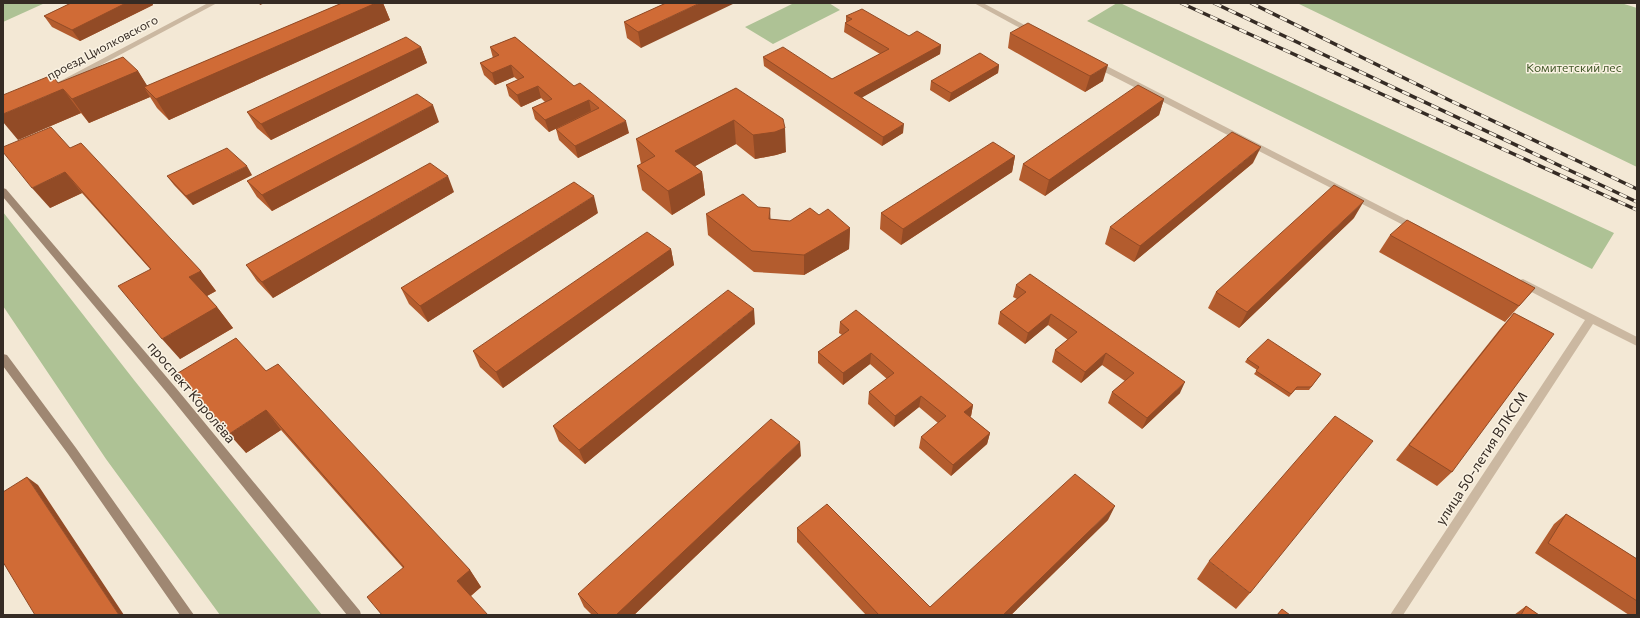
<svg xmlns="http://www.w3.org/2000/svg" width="1640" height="618" font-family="Commissioner,sans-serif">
<rect width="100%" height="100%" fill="#f3e8d5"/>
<path fill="#aec295" d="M3,3H45L3,22Z
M794,3H829L840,10L773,44L745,27Z
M1117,3H1120L1614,233L1592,269L1087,21Z
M1297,3H1621L1637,8V167Z
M3,212L134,380L322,615H220L106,459L3,306Z"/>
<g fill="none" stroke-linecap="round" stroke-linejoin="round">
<path fill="#cbb8a1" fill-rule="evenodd" d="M208,3H217L56,89H50L49,87Z
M974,3H983L1038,32L1034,34H1031Z
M1091,61H1097L1419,226L1421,228L1419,230H1413L1091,65Z
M1523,279L1637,337V346L1593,324L1403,615H1390L1585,320L1520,286L1518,283L1520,280Z"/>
<path fill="#9f8772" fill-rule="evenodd" d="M3,188L6,189L176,388L360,611L361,615H347L168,394L3,197Z
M3,354L7,355L76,448L194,615H180L68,454L3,366Z"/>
<defs>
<path id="rail" d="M1181,3L1637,210
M1214,3L1637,202
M1251,3L1449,100L1637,189"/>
</defs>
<use href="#rail" stroke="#352b24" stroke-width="3.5"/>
<use href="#rail" stroke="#faf2e2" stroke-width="2.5" stroke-dasharray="8" stroke-linecap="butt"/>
</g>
<path fill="#b35c2e" d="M71,3H152L153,5L80,41L52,27L44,16Z
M342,3H383L390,20L169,120L157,108L150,97L89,123L81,113L18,140L58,83L138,71L147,86Z
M666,3L641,48L627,38L624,22Z
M846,16L909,36L941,45L940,54L862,97L903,133L882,146L764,66L763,57L832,79L880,54L844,32L845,23L846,22Z
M1010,33L1103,81L1085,92L1008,48Z
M515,37L629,133L578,158L559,140L556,129L592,112L549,132L535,119L532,108L545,102L541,98L521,107L509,96L506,85L518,80L514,77L495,85L484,75L480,63L493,58L490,47Z
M421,47L427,63L271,140L257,128L247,112Z
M999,65L998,73L949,102L930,90L931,81Z
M736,88L786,152L776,155L755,159L736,144L695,166L702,172L705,195L672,215L642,190L637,166L641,164L636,139Z
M1164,99L1159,115L1045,196L1019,180L1023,164Z
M439,122L272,211L257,197L247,181Z
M70,148L201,271L216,291L207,296L217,307L233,328L180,359L150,269L82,193L50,208Z
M1015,156L1012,172L901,245L880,229L881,213Z
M1253,163L1134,262L1105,244L1110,227Z
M252,175L193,205L174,185L167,176Z
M454,192L273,298L257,281L246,265Z
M598,213L428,322L409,304L401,288Z
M706,214L790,221L819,215L850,228L849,249L804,275L754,272L708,235Z
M1354,218L1239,328L1208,308L1216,292Z
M1390,235L1535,288L1505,322L1379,252Z
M671,249L674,265L503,388L480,367L473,351Z
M1016,285L1180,393L1142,429L1108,403L1112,392L1125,381L1102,365L1081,383L1052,362L1055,350L1068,340L1048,325L1025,344L998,324L1000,312L1017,299L1013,297Z
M1514,313L1452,472L1437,486L1396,460L1500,329Z
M840,322L973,405L971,416L970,417L990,433L987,444L951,476L919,448L921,437L938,423L919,407L894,427L868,404L869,392L887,379L870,364L843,385L818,363V352L842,335L839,333Z
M755,324L585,464L559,441L553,426Z
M1247,359L1321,374L1309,390H1295L1289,397L1254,374L1257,370L1245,362Z
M266,371L470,570L481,587L471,596L403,568L281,430L246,453Z
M801,456L634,615H592L584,607L578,594Z
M1566,514L1637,559V615H1629L1535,553L1554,524Z
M1108,520L1011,615H866L797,542V528L930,607Z
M1209,561L1250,593L1236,609L1197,579Z
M1526,606L1539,615H1514Z"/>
<path fill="#924b26" d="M126,3H152L153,5L80,41L72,30Z
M259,3H265L260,5Z
M376,3H383L390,20L169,120L156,99Z
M700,3H735L641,48L638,32Z
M941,45L940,54L854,102V93Z
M421,47L427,63L271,140L261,124Z
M511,65L514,77L495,85L492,73Z
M999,65L998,73L949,102L951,93Z
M1108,65L1103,81L1085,92L1090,76Z
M138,71L153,95L144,87L150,97L89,123L72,99Z
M538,86L541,98L521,107L517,95Z
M63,89L81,113L18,140L3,122V114Z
M1164,99L1159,115L1045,196L1049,180Z
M589,100L591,111L549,132L545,120Z
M433,105L439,122L272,211L262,195Z
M734,120L736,144L679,175L675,151Z
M626,121L629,133L578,158L575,146Z
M904,124L903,133L882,146L883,137Z
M785,128L786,152L776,155L755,159L753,135Z
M1261,147L1253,163L1134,262L1140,246Z
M1015,156L1012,172L901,245L903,229Z
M247,166L252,175L193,205L186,196Z
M65,172L82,193L50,208L32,188Z
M702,172L705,195L672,215L668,191Z
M448,176L454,192L273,298L262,282Z
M594,196L598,213L428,322L420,306Z
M1364,201L1354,218L1239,328L1247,312Z
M770,208L771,229L769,219Z
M850,228L849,249L804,275V255Z
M671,249L674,265L503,388L496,372Z
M201,271L216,291L205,297L189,277Z
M217,307L233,328L180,359L162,339Z
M754,309L755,324L585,464L579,450Z
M1051,314L1048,325L1025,344L1028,333Z
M871,353L870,364L843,385V373Z
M1106,353L1102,365L1081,383L1085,372Z
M1185,382L1180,393L1142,429L1147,418Z
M921,396L919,407L894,427L895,416Z
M973,405L971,416L962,423L964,412Z
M266,410L281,430L246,453L229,434Z
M990,433L987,444L951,476L953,465Z
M800,442L801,456L634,615H616Z
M27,477L38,485L124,615H119Z
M1115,506L1108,520L1011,615H1003Z
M470,570L481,587L468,598L457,581Z"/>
<path fill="#d06b36" stroke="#924b26" d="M71,3H126L72,30L44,16Z
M342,3H376L156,99L144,87Z
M666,3H700L638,32L624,22Z
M862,9L909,36L917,31L941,45L854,93L904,124L883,137L763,57L783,47L832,79L889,49L845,23L852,19L846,16Z
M1028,23L1108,65L1090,76L1010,33Z
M406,37L421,47L261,124L247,112Z
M515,37L574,86L580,83L626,121L575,146L556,129L599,108L589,100L545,120L532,108L552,99L538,86L517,95L506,85L524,77L511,65L492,73L480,63L499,55L490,47Z
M980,53L999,65L951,93L931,81Z
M123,57L138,71L72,99L63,89L3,114V95L52,75L58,83Z
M1138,85L1164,99L1049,180L1023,164Z
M736,88L783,119L785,128L775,132L753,135L734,120L675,151L702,172L668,191L637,166L655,156L636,139Z
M417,94L433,105L262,195L247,181Z
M51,127L70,148L81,143L201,271L189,277L217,307L162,339L118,286L151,269L65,172L32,188L3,152V147Z
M1232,132L1261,147L1140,246L1110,227Z
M993,142L1015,156L903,229L881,213Z
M227,148L247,166L186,196L167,176Z
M430,163L448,176L262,282L246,265Z
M574,182L594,196L420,306L401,288Z
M1334,185L1364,201L1247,312L1216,292Z
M743,194L758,207L770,208L769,219L790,221L810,208L819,215L828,209L850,228L804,255L752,251L706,214Z
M1407,220L1535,288L1519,306L1390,235Z
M647,232L671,249L496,372L473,351Z
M1030,274L1185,382L1147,418L1112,392L1134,373L1106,353L1085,372L1055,350L1077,332L1051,314L1028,333L1000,312L1026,292L1016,285Z
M728,290L754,309L579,450L553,426Z
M856,310L973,405L964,412L990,433L953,465L921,437L946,416L921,396L895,416L869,392L894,373L871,353L843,373L818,352L849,330L840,322Z
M1514,313L1554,334L1452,472L1409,445Z
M236,338L266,371L278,364L470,570L457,581L488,615H382L367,597L404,567L266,410L229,434L178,373Z
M1268,339L1321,374L1311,387H1297L1291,394L1256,371L1259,367L1247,359Z
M1335,416L1373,441L1250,593L1209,561Z
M771,419L800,442L616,615H599L578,594Z
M1075,474L1115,506L1003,615H879L797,528L827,504L930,607Z
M27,477L119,615H35L3,562V492Z
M1566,514L1637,559V601L1548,543Z
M1526,606L1539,615H1521Z
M1282,609L1290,615H1277Z"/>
<g text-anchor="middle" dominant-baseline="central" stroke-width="3" stroke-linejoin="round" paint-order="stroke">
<g font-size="12" fill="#352b24" stroke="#faf2e2">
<text transform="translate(102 47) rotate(-28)">проезд Циолковского</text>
</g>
<g font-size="12" fill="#3f5526" stroke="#faf2e2">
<text x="1574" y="67">Комитетский лес</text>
</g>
<g font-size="14" fill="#352b24" stroke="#faf2e2">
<text transform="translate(192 392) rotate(50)">проспект Королёва</text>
<text transform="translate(1481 458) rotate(-57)">улица 50-летия ВЛКСМ</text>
</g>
</g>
<rect width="1640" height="618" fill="none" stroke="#352b24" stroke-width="8"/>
</svg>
